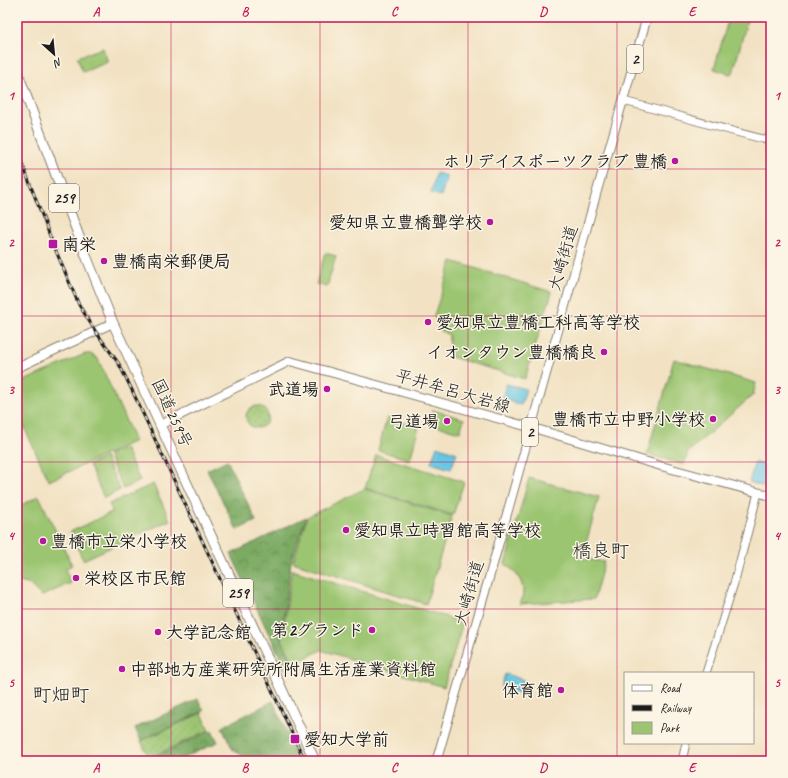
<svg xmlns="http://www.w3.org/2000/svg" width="788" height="778" font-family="Caveat,'Klee One',sans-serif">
<defs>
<pattern id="grass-dots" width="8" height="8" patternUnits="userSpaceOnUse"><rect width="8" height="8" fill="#9bc571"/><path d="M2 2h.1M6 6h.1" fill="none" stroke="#85a961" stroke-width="1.8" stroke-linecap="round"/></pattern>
<pattern id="forest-crowns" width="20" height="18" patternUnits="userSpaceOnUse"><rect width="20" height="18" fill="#7caa63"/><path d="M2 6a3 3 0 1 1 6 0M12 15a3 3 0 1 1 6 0" fill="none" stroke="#658a51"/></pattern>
</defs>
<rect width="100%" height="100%" fill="#fcf5e5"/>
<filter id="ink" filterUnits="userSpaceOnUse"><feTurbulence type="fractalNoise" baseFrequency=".025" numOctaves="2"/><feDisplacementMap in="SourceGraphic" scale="8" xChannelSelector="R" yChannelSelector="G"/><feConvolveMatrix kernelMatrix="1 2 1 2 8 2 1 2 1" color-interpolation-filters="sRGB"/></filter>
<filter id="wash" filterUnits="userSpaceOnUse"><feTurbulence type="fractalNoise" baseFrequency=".012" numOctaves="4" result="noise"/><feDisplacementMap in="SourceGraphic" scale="16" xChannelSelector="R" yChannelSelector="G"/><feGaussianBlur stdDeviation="0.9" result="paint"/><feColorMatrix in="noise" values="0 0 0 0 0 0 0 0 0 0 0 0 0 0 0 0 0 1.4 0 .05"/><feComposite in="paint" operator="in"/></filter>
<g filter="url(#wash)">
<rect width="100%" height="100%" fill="#f2e2c3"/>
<path fill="url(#grass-dots)" stroke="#5c7046" d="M246 417a11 11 0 1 1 22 0a11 11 0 1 1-22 0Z
M202,713L209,730L149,758L141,741Z"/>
<path fill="url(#forest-crowns)" stroke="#4c6340" d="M227,460L256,521L237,530L207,470Z
M306,517L291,562L281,639L294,666L286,670L231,554Z
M198,699L204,711L141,741L135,728Z
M273,701L300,761H251L233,750L222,727Z
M212,730L218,742L177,761H151L150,759Z"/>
<path fill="#9bc571" stroke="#5c7046" d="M729,17H748L733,73L730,74L714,69Z
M103,48L108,62L83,72L77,57Z
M325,253L336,256L327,287L316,284Z
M452,261L552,292L525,379L448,356L449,335L441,331L434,315Z
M85,354H91L98,359L135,441L49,481L17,412V384Z
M674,359L756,383L753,395L688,452L684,465L647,454Z
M433,410L464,419L460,432L430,424Z
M387,418L419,427L410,460L378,450Z
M125,448L140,481L123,489L108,455Z
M376,455L464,482L453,515L365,488Z
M105,457L120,490L104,498L89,465Z
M529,478L599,497L582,558L604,562L594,599L520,604C528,587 519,574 505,564Z
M153,484L170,520L83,560L70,532L113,512L109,504Z
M364,489L452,516L426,604L293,562L307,517Z
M39,496L72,565L65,569L71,583L42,596L40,595L29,584L18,582L17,581V507Z
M292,570L463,622L444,687L321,650L294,664L282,639Z"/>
<path fill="#65c6e3" stroke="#407180" d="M436,173L447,176L441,196L431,193Z
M506,384L526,389L521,405L502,399Z
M437,446L457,453L451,469L431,463Z
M755,462L770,467L765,487L749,482Z
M505,674L524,680L520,693L501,687Z"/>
</g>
<g filter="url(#ink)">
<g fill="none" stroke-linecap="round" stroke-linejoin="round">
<defs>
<path id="tertiary" d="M623,101C672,113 721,129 771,141
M706,673L735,580L758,493
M682,761L686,743"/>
<path id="secondary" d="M17,368L113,323
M160,425L290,361L540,430L661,466L771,496"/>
<path id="primary" d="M436,761L437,759L493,564L597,191L647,17"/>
<path id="trunk" d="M17,71L87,258L113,323L315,761"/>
</defs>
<use href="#tertiary" stroke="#877f70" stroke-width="9"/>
<use href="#secondary" stroke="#877f70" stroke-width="10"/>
<use href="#primary" stroke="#877f70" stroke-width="10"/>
<use href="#trunk" stroke="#877f70" stroke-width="11"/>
<use href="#tertiary" stroke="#fff" stroke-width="7"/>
<use href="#secondary" stroke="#fff" stroke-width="8"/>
<use href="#primary" stroke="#fff" stroke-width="8"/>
<use href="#trunk" stroke="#fff" stroke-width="9"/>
<defs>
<path id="rail" d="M17,150L53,244L79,305L96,332L119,364L131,388L305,761"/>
</defs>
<use href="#rail" stroke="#1c1c1c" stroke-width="3"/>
<use href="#rail" stroke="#fcf5e5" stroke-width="1.5" stroke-dasharray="4.5" stroke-linecap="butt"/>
</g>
</g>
<path fill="none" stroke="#c2185b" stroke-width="1" stroke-opacity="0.55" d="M171,17V761M320,17V761M468,17V761M617,17V761M17,169H771M17,316H771M17,462H771M17,609H771"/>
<g fill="#b5179e" stroke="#fcf5e5" stroke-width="1.5">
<circle cx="675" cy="161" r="4"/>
<circle cx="490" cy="222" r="4"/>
<rect x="48" y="239" width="10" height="10" rx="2"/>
<circle cx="104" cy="261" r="4"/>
<circle cx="428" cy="322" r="4"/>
<circle cx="604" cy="352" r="4"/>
<circle cx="327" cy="389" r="4"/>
<circle cx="713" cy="419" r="4"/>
<circle cx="447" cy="421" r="4"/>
<circle cx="346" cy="530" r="4"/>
<circle cx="43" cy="541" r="4"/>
<circle cx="76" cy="578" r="4"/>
<circle cx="372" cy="630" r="4"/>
<circle cx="158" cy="632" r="4"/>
<circle cx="122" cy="669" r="4"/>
<circle cx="561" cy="690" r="4"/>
<rect x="290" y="734" width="10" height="10" rx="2"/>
</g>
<g text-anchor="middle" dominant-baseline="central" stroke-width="3" stroke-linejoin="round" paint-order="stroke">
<g fill="#fcf5e5" stroke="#5f5d58" stroke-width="1">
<rect x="627" y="45" width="16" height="28" rx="3"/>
<rect x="49" y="184" width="30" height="28" rx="3"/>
<rect x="522" y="418" width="16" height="28" rx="3"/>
<rect x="223" y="579" width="30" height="28" rx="3"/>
</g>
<g font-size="16" font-weight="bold" fill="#1c1c1c">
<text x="635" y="59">2</text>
<text x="64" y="198">259</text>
<text x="530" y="432">2</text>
<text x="238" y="593">259</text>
</g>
<g font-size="17" font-weight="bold" fill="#1c1c1c" stroke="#fcf5e5" text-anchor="start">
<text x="667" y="161" text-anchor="end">ホリデイスポーツクラブ 豊橋</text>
<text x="482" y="222" text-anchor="end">愛知県立豊橋聾学校</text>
<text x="62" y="244">南栄</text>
<text x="112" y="261">豊橋南栄郵便局</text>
<text x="436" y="322">愛知県立豊橋工科高等学校</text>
<text x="596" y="352" text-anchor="end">イオンタウン豊橋橋良</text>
<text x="319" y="389" text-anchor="end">武道場</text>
<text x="705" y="419" text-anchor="end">豊橋市立中野小学校</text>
<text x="439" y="421" text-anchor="end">弓道場</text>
<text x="354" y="530">愛知県立時習館高等学校</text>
<text x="51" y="541">豊橋市立栄小学校</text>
<text x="84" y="578">栄校区市民館</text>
<text x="364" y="630" text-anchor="end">第2グランド</text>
<text x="166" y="632">大学記念館</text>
<text x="130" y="669">中部地方産業研究所附属生活産業資料館</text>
<text x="553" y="690" text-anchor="end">体育館</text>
<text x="304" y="739">愛知大学前</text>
</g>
<g font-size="17" fill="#1c1c1c" stroke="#fcf5e5">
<text transform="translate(563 258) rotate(-74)">大崎街道</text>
<text transform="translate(453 391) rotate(16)">平井牟呂大岩線</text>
<text transform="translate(172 413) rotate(65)">国道259号</text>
<text transform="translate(469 593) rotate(-74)">大崎街道</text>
</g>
<g font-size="19" fill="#1c1c1c" stroke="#fcf5e5">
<text x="601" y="551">橋良町</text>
<text x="61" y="695">町畑町</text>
</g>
</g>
<rect width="788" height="778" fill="none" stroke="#fcf5e5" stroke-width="44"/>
<rect x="624" y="672" width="130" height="72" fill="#fcf5e5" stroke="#a29e95"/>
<rect x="632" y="685" width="20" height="6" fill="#ffffff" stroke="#a29e95"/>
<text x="660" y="692" font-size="12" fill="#1c1c1c">Road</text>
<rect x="632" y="705" width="20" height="6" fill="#1c1c1c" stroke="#a29e95"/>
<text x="660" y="712" font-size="12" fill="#1c1c1c">Railway</text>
<rect x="632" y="722" width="20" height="12" fill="#9bc571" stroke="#a29e95"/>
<text x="660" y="732" font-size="12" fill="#1c1c1c">Park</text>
<g transform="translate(54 54) rotate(153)" stroke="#fcf5e5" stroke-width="3" paint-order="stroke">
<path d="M0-3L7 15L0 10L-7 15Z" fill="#1c1c1c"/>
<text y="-6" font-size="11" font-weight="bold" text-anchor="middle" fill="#1c1c1c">N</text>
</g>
<rect x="22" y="22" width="744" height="734" fill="none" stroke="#c2185b" stroke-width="1.5"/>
<g font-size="13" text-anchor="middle" font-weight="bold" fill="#c2185b">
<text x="96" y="16">A</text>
<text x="245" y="16">B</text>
<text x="394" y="16">C</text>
<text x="543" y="16">D</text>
<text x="692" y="16">E</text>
<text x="11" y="100">1</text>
<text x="777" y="100">1</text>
<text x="11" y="247">2</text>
<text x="777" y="247">2</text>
<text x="11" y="394">3</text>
<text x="777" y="394">3</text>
<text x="11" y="540">4</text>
<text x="777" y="540">4</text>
<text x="11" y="687">5</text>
<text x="777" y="687">5</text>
<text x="96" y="772">A</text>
<text x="245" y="772">B</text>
<text x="394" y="772">C</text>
<text x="543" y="772">D</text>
<text x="692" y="772">E</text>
</g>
</svg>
